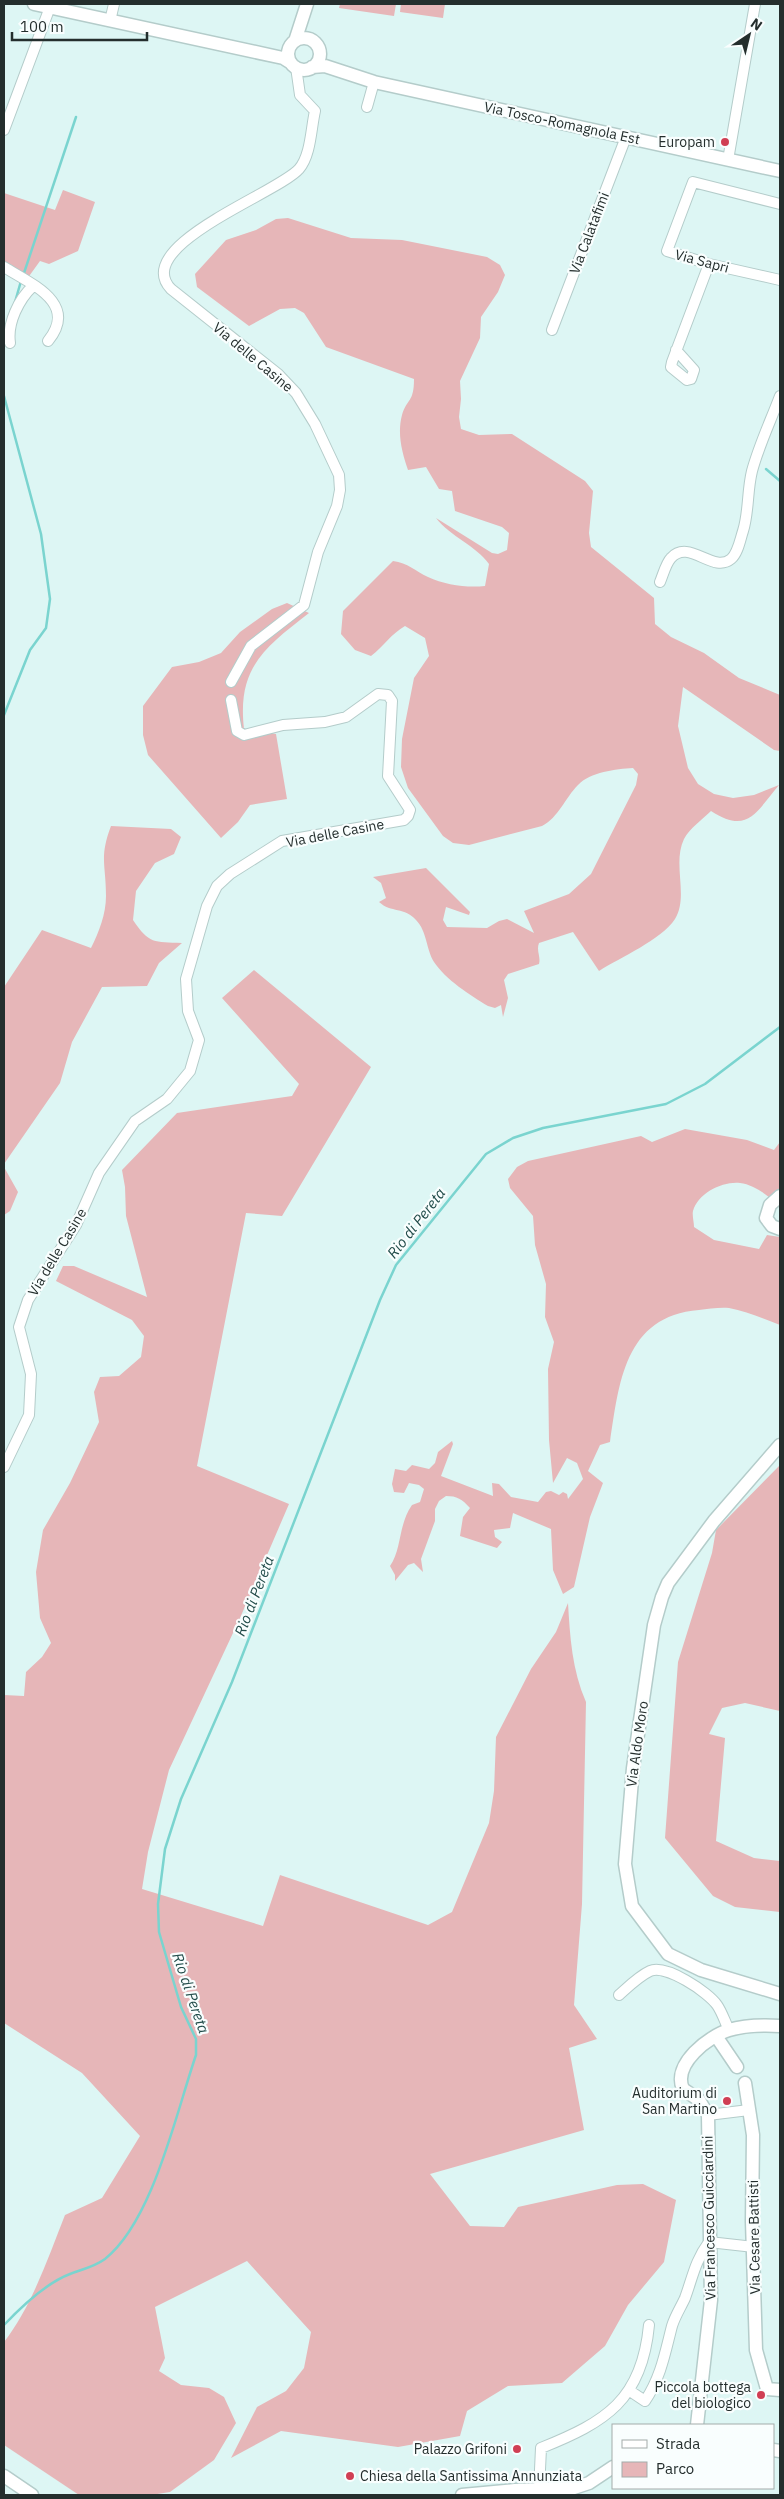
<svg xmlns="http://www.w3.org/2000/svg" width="784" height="2499" font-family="'IBM Plex Sans',sans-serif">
<rect width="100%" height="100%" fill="#ddf6f4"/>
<path fill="#e6b6b8" d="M340,4H396L394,16L339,8Z
M401,4H445L443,18L400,12Z
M63,190L95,202L78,251L49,264L40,261L27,279L4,263V193L55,210Z
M288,218L351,238L402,240L487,257L500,265L505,275L498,292L481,317L480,338L460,381L461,399L459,417L461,429L479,435L512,434L585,481L593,491L589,533L591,547L654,598L655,624L671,637L704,653L739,678L780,695V751L774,750L683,687L678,726L688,768L698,784L714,794L733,798L754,795L779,785C756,812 748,835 711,811C703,819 689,829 684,839C672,864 689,896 675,919C661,940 621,957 599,971L573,932L539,943C536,951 541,956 539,964L508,974L504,980L508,998L503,1017L501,1005L495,1008L488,1006C470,995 446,980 434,962C426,949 427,931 416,920C405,907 391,913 379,902L386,898L381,883L373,877L426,868L470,912L469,915L446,907L443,920L447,927L487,928L499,921L507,919L534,933L524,911L569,894L591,874L636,785L638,774L633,768C616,769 590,772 578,785C565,798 559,817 542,826L469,845L453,843L443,836L408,788L401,767L402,739L414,678L429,656L425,638L405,626C391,634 384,646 371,656L355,650L341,634L343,611L393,561C408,563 415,571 428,577C445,585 467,588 485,586L489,564C475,545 451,537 436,518L492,553L498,554L507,550L509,533L502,527L455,511L452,491L439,489L426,467L408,470C402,452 397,434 402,415C407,398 414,403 414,379L326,347L304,313L295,308L280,309L249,326L197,287L195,274L226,240L256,230L276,219Z
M287,603L309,613C264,648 237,668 244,729L276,734L287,799L250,805L238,822L221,838L148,755L143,735V706L172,667L199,662L221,653L240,632L272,609Z
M111,826L171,829L181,837L174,854L155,863L136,891L133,920C149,944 154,942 182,943L159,963L147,986L102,987L72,1042L60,1083L4,1164V987L42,930L91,948C99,932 106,914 106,896C106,864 99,858 111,826Z
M254,970L371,1067L282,1216L246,1213L197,1466L289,1504L240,1618L169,1770L148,1852L142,1889L263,1926L280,1875L428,1925L452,1912L489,1823L494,1791L496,1737L531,1669L556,1632L568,1603C570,1637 572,1670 586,1702L582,1904L574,2005L597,2039L569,2048L584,2130L430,2174L470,2226L504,2227L518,2207L617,2185L643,2184L676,2200L664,2262L628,2305L605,2346L562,2383L508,2386L467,2411L460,2436L398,2447L281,2431L231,2458L257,2407L286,2391L304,2368L311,2332L247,2261L155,2307L165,2358L159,2371L181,2385L209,2388L224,2397L236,2423L214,2460L170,2492L151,2495H79L4,2445V2342C32,2306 48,2258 65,2215L102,2198L140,2136L82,2073L4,2023V1695L24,1696L26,1672L42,1657L51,1643L40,1618L36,1572L43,1530L70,1483L99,1422L94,1392L100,1377L119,1376L141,1357L144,1336L132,1320L56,1281L63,1266H74L147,1297L126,1216L125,1187L122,1170L177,1113L292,1096L299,1084L222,998Z
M685,1129L747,1140L774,1150L780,1142V1206C769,1197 756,1185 740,1183C723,1181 698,1193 693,1211C692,1215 694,1222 694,1227L714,1240L759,1249L767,1235L780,1237V1325C764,1319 746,1311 729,1308C720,1307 708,1309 699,1310C624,1316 619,1384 610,1442L600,1445L588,1471L603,1483L590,1517L574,1587L563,1594L553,1570L551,1529L513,1513L510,1528L494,1530L495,1537L502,1542L497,1548L460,1536L463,1517L470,1508C462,1499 457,1496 446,1496L439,1501L435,1509V1521L421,1559L423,1572L414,1563L408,1565L395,1581V1575L390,1566C402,1549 398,1525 412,1505L420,1502L424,1489L419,1485L409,1483L404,1493L394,1492L392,1484L395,1469L406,1471L412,1465L429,1469L435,1463L438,1452L452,1441L453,1444L441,1476L493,1496L492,1483L499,1484L511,1497L538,1502L546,1492L551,1491L559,1495L563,1492L567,1494L568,1499L583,1479L577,1463L567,1458L553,1483L549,1440L548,1369L554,1342L545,1317L546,1284L535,1245L533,1216L510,1188L508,1179L517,1167L528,1161L641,1136L652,1142Z
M4,1167L18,1192L10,1211L4,1215Z
M780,1465V1711L745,1703L722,1708L709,1734L725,1738L716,1841L754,1858L780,1861V1912L735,1907L713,1896L665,1838L678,1662L712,1553L716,1530Z"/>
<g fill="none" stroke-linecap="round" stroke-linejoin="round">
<path stroke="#7ad4cf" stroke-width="2.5" d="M23,276L76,117
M15,302L21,281
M4,396L41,534L50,599L46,628L30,650L4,715
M766,469L780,481
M4,2325C22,2306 46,2283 70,2274C83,2269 94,2267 105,2259C153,2221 176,2113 196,2055V2039L181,2007L159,1932L158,1904L165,1849L181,1799L232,1682L380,1300L396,1265L486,1154L513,1138L543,1128L666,1104L705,1084L780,1027"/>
<defs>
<path id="minor" d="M110,21L114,4
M367,107L374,82
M4,130L50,7
M728,160L755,4
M780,204L693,182L667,251L709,264L780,280
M4,267C31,284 79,303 48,341
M552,330L626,137
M10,343C7,323 19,299 33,286
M676,350L694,370L691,379L687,380L671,367L672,362L709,264
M660,582C663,575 666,563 671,558C689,538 713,574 731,559C738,553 740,540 743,531C749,512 747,491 752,471C759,445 771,420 780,396
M231,682L251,646L304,605L318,552L337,506L340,490L339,475L315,424L296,393L278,374L171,289C130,246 278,193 299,169C311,155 311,128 315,111L300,95L296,67
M4,1467L29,1415L31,1374L19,1327L28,1300L76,1225L99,1173L135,1121L167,1099L190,1071L199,1040L188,1011L186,979L207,906L217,886L230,874L282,841L404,820L408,816L410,810L388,776L392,701L388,695L378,694L346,717L325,722L283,725L244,735L237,731L231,700
M619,1995C628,1987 639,1976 650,1971C666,1964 708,1992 717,2005C722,2012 725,2022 729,2030
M708,2115L749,2110
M630,2391L645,2401C661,2377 665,2353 672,2326C675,2316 681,2307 685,2298C693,2276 695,2261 709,2242L754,2247
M539,2491L541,2448C606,2422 642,2400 649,2325"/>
<path id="major" d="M34,4L283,58L291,63
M288 54a16 16 0 1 1 32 0a16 16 0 1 1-32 0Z
M295,41L307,4
M312,67L325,66L374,82L780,171
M780,1196L770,1205L766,1218L772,1226L780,1229
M780,1445L714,1521L668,1583L662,1597L654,1625L633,1768L625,1864L632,1906L668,1954L701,1970L780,1994
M716,2036L737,2067
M745,2083L753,2135L752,2221L756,2350L767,2389L780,2390
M697,2425L711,2300L708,2115L699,2100L683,2089C672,2064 709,2036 729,2030C746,2025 763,2025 780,2026
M773,2450L780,2451
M4,2476L32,2495
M462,2495L515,2490L574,2488L589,2483L613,2467"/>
</defs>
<use href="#minor" stroke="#b4ccca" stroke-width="12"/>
<use href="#major" stroke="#b4ccca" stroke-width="15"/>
<use href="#minor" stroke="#fff" stroke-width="10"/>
<use href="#major" stroke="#fff" stroke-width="12"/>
</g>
<g fill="#d03f54" stroke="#f9fefe" stroke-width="2">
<circle cx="725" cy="142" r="5"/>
<circle cx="727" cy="2101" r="5"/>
<circle cx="761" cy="2395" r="5"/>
<circle cx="517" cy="2449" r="5"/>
<circle cx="350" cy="2476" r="5"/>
</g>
<g text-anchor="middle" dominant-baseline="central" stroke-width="4.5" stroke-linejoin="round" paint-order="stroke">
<g font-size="14" fill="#242e2d" stroke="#f9fefe">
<text transform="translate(562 123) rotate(12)">Via Tosco-Romagnola Est</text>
<text transform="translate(589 233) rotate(-69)">Via Calatafimi</text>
<text transform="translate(702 261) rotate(15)">Via Sapri</text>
<text transform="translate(253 357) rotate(40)">Via delle Casine</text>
<text transform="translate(335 833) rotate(-11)">Via delle Casine</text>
<text transform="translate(57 1252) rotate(-59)">Via delle Casine</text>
<text transform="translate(637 1744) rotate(-82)">Via Aldo Moro</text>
<text transform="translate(709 2218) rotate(-91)">Via Francesco Guicciardini</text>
<text transform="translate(754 2237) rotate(-91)">Via Cesare Battisti</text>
</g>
<g font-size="14" fill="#242e2d" stroke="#f9fefe" text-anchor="end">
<text x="715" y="142">Europam</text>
<text x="717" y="2093">Auditorium di<tspan x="717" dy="16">San Martino</tspan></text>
<text x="751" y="2387">Piccola bottega<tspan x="751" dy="16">del biologico</tspan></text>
<text x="507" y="2449">Palazzo Grifoni</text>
<text x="360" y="2476" text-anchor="start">Chiesa della Santissima Annunziata</text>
</g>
<g font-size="15" font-style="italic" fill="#234d4b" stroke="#f9fefe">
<text transform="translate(416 1223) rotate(-52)">Rio di Pereta</text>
<text transform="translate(254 1596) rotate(-69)">Rio di Pereta</text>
<text transform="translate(191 1993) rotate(71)">Rio di Pereta</text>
</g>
</g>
<rect width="784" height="2499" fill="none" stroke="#242e2d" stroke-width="10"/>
<rect x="612" y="2424" width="162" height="65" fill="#f9fefe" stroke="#a4abaa"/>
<rect x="622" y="2440" width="25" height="8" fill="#ffffff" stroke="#a4abaa"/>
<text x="656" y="2449" font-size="15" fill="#242e2d">Strada</text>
<rect x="622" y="2462" width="25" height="15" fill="#e6b6b8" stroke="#a4abaa"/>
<text x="656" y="2474" font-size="15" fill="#242e2d">Parco</text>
<g transform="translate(749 35) rotate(35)" stroke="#f9fefe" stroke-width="4" paint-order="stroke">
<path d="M0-4L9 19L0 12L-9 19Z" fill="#242e2d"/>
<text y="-8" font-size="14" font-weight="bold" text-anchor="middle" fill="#242e2d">N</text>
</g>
<path d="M12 32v8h135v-8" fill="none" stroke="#242e2d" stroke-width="2.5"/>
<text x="20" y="32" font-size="15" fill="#242e2d" stroke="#f9fefe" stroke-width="4" paint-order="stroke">100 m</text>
</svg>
